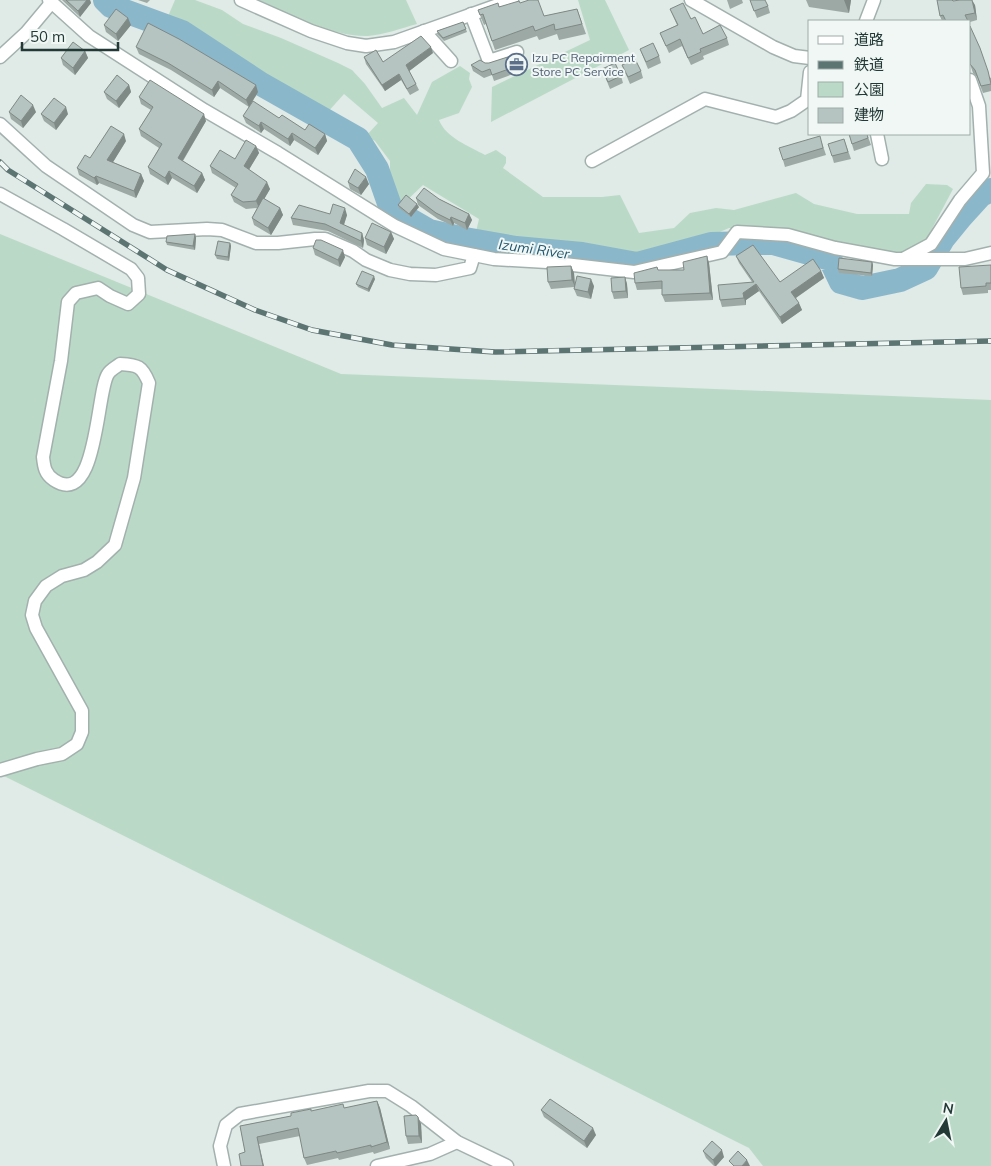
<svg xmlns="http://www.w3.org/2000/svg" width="991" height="1166" font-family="Mulish,'Noto Sans JP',sans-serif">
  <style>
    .green { fill: #badac7 }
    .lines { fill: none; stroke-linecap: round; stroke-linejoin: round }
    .river { stroke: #8bb7cb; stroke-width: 24 }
    .minor-casing { stroke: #a3b1ae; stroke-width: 15 }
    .minor { stroke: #fff; stroke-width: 12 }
    .rail-casing { stroke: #5c7472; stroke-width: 5.5 }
    .rail { stroke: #f0f7f4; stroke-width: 4; stroke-dasharray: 11; stroke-linecap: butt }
    .wall { fill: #9ca9a5 }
    .shaded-wall { fill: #7f8986 }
    .building { fill: #b5c4c0; stroke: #7f8986 }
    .labels { text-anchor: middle; stroke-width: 4; stroke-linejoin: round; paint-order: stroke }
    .service-label { font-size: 12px; fill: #4e5e75; stroke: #f0f7f4; text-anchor: start }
    .water-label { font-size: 14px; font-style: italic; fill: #215670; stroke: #f0f7f4 }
  </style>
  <rect width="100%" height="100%" fill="#e0eae7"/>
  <!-- green -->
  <g class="green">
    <path d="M175,0h20l27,10 21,14 38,14 57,25 14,7 13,14 17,24 22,-10 13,17 15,-33 28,-16 10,7 -1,6 3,8 -13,26 -20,7c7,18 30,26 46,35l11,-5 10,7v6l-3,5 40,29h59l18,-2 19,38 35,-5 16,-15 26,-5 18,2 62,-17 18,11 43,10h52l2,-11 15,-19 21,1 6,4 -27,51 -12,10 -23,4 -106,-24 -41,-2h-15l-46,20 -45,12 -163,-24 4,-17 -56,-34 -21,20 -12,-19v-25l-15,-20 -9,-5 12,-13 -34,-29 -18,20 -87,-51 -50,-33 -23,-9z"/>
    <path d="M259,0h147l11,24c-15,4 -34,11 -49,12 -36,1 -77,-22 -109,-36z"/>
    <path d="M578,0h27l24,50 -138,72 1,-35 98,-47z"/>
    <path d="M0,234l341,140 650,26v766h-228l-14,-18 -749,-374z"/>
  </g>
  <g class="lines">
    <!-- river -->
    <path class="river" d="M105,0l6,6 71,26 79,52 97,55 19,30 14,40 38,22 36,8 51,9 66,6 55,10 74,-20 42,-1h20l57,16 11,23 21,6 38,-8 26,-12 17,-29 18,-22 20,-22 10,-5"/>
    <defs>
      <g id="minor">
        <path d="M49,0l40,36 115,74 74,43 117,73 49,23 50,10 53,3 87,10 88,-20 15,-20 51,3 47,13 60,11h70l26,-6"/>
        <path d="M241,0l70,31 36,12 19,3 28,-4 118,-42"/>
        <path d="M691,0l82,47 21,9 16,2"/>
        <path d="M471,14l18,47 28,-9"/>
        <path d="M866,21l8,-21"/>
        <path d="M424,31l27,30"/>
        <path d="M0,57l26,-24 26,-31"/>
        <path d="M0,124l46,42 87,59 17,7 57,-3 15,1 34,13h22l37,-4h10l28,12 13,9 24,10 20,4 26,1 34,-7 4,-13"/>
        <path d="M877,134l5,25"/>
        <path d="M592,161l113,-62 71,18 15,-6 16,-11 3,-28"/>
        <path d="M0,194l63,35 68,40 7,9 1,16 -11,10 -18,-8 -12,-8 -22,5 -8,9 -7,59 -18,96c1,10 2,17 11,23 44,29 42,-88 54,-106 2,-4 8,-7 12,-10 18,1 22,2 29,19l-15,95 -19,67 -18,17 -13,8 -22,6 -16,10 -11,15 -3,14 4,13 46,83v21l-5,12 -15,10 -25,5 -37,11"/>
        <path d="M903,259l28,-15 29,-44 23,-27 -4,-67 -9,-26"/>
        <path d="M224,1166l-4,-20 6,-21 14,-11 129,-23h18l24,15 46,36 50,24"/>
        <path d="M377,1166l53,-12 27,-12"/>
      </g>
    </defs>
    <!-- minor casing -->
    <use href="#minor" class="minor-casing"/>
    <!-- minor -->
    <use href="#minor" class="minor"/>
    <defs>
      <path id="rail" d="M0,162l8,8 159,100 88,40 57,20 80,15 103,7 496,-11"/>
    </defs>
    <!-- rail casing -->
    <use href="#rail" class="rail-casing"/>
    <!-- rail -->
    <use href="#rail" class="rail"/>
  </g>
  <!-- wall -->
  <g class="wall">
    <path d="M62,0h28l1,3 -11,14z"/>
    <path d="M138,0h12l-3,3z"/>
    <path d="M727,0h15l1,3 -13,6z"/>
    <path d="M750,0l18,6 2,7 -13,5z"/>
    <path d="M806,0h45l-2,13 -40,-6z"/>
    <path d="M937,0h16l1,1 21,4 2,15 -7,2 -28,-1 -2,-5z"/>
    <path d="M520,3l24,13 33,-7 9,25 -27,6 -2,-6 -18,6 -2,-4 -42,14 -9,-26 -2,1 -6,-15z"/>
    <path d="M670,9l21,10 12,15 24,4 2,7 -26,11 1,3 -13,6 -9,-19 -13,7 -9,-20 17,-8z"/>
    <path d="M128,18l3,7 -13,16 -12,-9 -2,-7z"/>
    <path d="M463,22l4,10 -23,9 -6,-6 -1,-4z"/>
    <path d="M136,47l122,45 -9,15 -29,-19 -6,9 -43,-27 -32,-16z"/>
    <path d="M640,49l19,7 2,7 -13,6z"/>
    <path d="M85,51l3,7 -13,17 -12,-10 -2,-7z"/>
    <path d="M433,53l-24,18 7,13 3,6 -9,5 -9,-15 -16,11 -19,-27 -2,-7 19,5z"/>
    <path d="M517,54l5,15 -14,7 -14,5 -2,-6 -8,3 -11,-7 -2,-6 18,-2z"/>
    <path d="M970,64l21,14v13l-8,2 -6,-16 -4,-4z"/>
    <path d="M622,65l19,6 2,7 -13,6z"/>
    <path d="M602,69l19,7 2,7 -13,6z"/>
    <path d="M129,85l2,7 -12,16 -12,-9 -3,-7z"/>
    <path d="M139,97l67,24 -23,40 19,12 3,7 -8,13 -25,-15 -4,7 -18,-11 -2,-7 11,-19 -18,-12 -2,-7 12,-19 -10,-6z"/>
    <path d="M9,112h27l-13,16 -12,-9z"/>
    <path d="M41,114h27l-12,16 -12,-9z"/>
    <path d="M243,116l36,2 26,12 20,4 2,7 -9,14 -24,-15 -4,6 -26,-17 -3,4 -15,-10z"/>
    <path d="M849,134h18l4,11 -17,6z"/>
    <path d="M844,139l7,20 -17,4 -2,-7z"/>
    <path d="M126,141l-13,21 28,12 3,7 -8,17 -37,-15 -2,2 -18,-10 -2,-7 13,-10z"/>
    <path d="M822,143l4,12 -41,12 -2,-7z"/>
    <path d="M256,146l3,7 -10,16 21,20 -6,10 16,9 3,7 -12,20 -17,-10 -2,-7 5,-10 -11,1 -12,-7 -3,-7 5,-7 -24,-15 -2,-7 25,-7z"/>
    <path d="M348,182l21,2 -8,11 -11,-6z"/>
    <path d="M416,198l23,1 30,15 3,6 -5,10 -13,-7 -1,3 -15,-7 -20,-14z"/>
    <path d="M398,205l21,2 -8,10 -12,-9z"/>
    <path d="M330,214l17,1 -3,10 18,8 2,7 -1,8 -35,-17 -35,-6 -2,-7z"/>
    <path d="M391,232l3,7 -8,15 -19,-9 -2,-7z"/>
    <path d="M195,234l1,4 -1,12 -28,-5 -1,-3z"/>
    <path d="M230,243l1,3 -2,15 -12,-2 -2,-4z"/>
    <path d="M313,248l32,9 -5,10 -25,-12z"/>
    <path d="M707,256l2,7 4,37 -48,2 -3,-7v-6l-25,1 -2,-7 22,-16 1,3h26z"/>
    <path d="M736,256l44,26 41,-11 3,7 -28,20 6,12 -20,14 -23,-33 -13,9v5l-24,2 -2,-7 32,-18 -13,-19z"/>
    <path d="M872,262l1,3 -1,11 -33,-3 -1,-4z"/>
    <path d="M991,265v25h-3v3l-25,2 -2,-7z"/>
    <path d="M571,266l3,7 1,14 19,-1 -3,13 -14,-3 -3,-7v-2l-23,2 -3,-7z"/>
    <path d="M625,277l2,7 1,14 -14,1 -2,-7z"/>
    <path d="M375,279l-6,13 -11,-5 -2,-3z"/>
    <path d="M377,1101l3,7 10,41 -16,5 -1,-2 -34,8 -1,-2 -31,7 -3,-7 -4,-22 -41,8 -14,8 -5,-26 51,-10 20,-5 34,-3z"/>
    <path d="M541,1110l55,25 -9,13 -43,-31z"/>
    <path d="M418,1117l3,7 1,19 -14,1 -2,-8z"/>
    <path d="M703,1151l21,6 -8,9h-2l-8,-8z"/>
  </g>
  <!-- shaded-wall -->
  <g class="shaded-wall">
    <path d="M87,0h3l1,3 -11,14 -2,-6z"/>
    <path d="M844,0h7l-2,13z"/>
    <path d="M972,0l3,5 2,15 -2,-7z"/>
    <path d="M128,18l3,7 -13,16 -2,-7z"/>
    <path d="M431,47l2,6 -25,19 -2,-7z"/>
    <path d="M85,51l3,7 -13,17 -2,-7z"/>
    <path d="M399,74l2,6 -16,11 -3,-6z"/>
    <path d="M218,81l2,7 -6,9 -2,-7z"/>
    <path d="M129,85l2,7 -12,16 -3,-7z"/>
    <path d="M256,85l2,7 -9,15 -3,-7z"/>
    <path d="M33,105l3,7 -13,16 -2,-7z"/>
    <path d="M66,107l2,7 -12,16 -2,-7z"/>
    <path d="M204,114l2,7 -26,44 -2,-7z"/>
    <path d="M261,122l3,7 -3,4 -2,-7z"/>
    <path d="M292,133l2,7 -4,6 -2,-7z"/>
    <path d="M124,134l2,7 -16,26 -3,-7z"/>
    <path d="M325,134l2,7 -9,14 -3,-7z"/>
    <path d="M256,146l3,7 -12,20 -3,-7z"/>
    <path d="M169,171l3,7 -4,7 -3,-7z"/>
    <path d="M202,173l3,7 -8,13 -3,-7z"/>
    <path d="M141,174l3,7 -8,17 -2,-7z"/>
    <path d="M96,176l3,7 -2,2 -3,-7z"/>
    <path d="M366,177l3,7 -8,11 -3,-7z"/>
    <path d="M267,182l3,7 -11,19 -3,-7z"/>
    <path d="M417,204l2,3 -8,10 -2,-3z"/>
    <path d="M280,208l3,7 -12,20 -3,-7z"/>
    <path d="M345,208l2,7 -5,15 -2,-7z"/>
    <path d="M469,214l3,6 -5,10 -2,-7z"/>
    <path d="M451,217l3,6 -1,3 -3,-6z"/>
    <path d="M391,232l3,7 -8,15 -2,-7z"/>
    <path d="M362,233l2,7 -1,8 -2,-7z"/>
    <path d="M195,234l1,4 -1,12 -2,-4z"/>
    <path d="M230,243l1,3 -2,15 -1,-4z"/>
    <path d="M343,250l2,7 -5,10 -2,-7z"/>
    <path d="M707,256l2,7 4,37 -3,-7z"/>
    <path d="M872,262l1,3 -1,11 -1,-3z"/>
    <path d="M571,266l3,7 1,14 -3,-7z"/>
    <path d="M821,271l3,7 -30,21 -3,-7z"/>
    <path d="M374,276l1,3 -6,13 -1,-3z"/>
    <path d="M625,277l2,7 1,14 -2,-7z"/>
    <path d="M591,279l3,7 -3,13 -3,-7z"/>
    <path d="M756,284l3,7 -13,9v5l-2,-7 -1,-5z"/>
    <path d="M799,303l3,7 -20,14 -2,-7z"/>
    <path d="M377,1101l3,7 10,41 -3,-7z"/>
    <path d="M418,1117l3,7 1,19 -3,-7z"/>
    <path d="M593,1128l3,7 -9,13 -3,-7z"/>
    <path d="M257,1137l2,7 5,22h-1z"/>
    <path d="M722,1150l2,7 -8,9h-1l-2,-6z"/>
    <path d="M747,1160l3,6h-8z"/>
  </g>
  <!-- building -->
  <g class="building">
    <path d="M66,0h21l-9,11z"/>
    <path d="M529,0h9l6,16 33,-7 5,15 -27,6 -1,-6 -19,7 -2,-5 -41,15 -9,-27 -3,1 -2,-5 20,-7 1,4 20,-6 1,2z"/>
    <path d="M750,0h15l3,6 -14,5z"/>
    <path d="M937,0h15l1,1 7,-1h12l3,13 -10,2 3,6h-22l-3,-6 -3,1z"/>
    <path d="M683,3l8,16 4,-2 8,17 17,-9 7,13 -27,11 1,3 -13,6 -8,-19 -14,7 -6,-13 18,-8 -8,-16z"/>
    <path d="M116,9l12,9 -12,16 -12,-9z"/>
    <path d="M463,22l3,7 -23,9 -6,-7z"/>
    <path d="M148,23l31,16 77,46 -10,15 -28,-19 -6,9 -44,-27 -32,-16z"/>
    <path d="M970,26l10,22 8,23 3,13 -10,2 -6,-16 -5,-6z"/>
    <path d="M421,36l10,11 -25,18 10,19 -9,5 -8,-15 -17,11 -18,-28 12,-7 7,12z"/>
    <path d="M73,42l12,9 -12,17 -12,-10z"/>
    <path d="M653,43l6,13 -13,6 -6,-13z"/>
    <path d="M517,54l3,9 -14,7 -14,5 -2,-6 -8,3 -11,-7 9,-5 5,3h4z"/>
    <path d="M635,59l6,12 -13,6 -6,-12z"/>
    <path d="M615,63l6,13 -13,6 -6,-13z"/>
    <path d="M117,75l12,10 -13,16 -12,-9z"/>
    <path d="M150,80l54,34 -26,44 24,15 -8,13 -25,-15 -4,7 -17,-11 14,-23 -23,-15 14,-22 -14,-10z"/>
    <path d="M21,95l12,10 -12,16 -12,-9z"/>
    <path d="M54,98l12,9 -12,16 -13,-9z"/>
    <path d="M253,101l26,17 3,-3 23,15 4,-6 16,10 -10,14 -23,-15 -4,6 -27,-17 -2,4 -16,-10z"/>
    <path d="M111,126l13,8 -17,26 34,14 -7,17 -38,-15 -2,2 -17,-10 8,-13 5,3z"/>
    <path d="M849,134h18l1,4 -16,6z"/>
    <path d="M820,136l3,12 -40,12 -4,-12z"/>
    <path d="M844,139l4,13 -16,4 -4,-12z"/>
    <path d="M246,140l10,6 -12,20 23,16 -11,19 -13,1 -12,-7 7,-11 -28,-18 10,-16 15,9z"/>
    <path d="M355,169l11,8 -8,11 -10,-6z"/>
    <path d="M424,188l15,11 30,15 -4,9 -14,-6 -1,3 -14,-7 -20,-15z"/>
    <path d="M406,195l11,9 -8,10 -11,-9z"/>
    <path d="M263,198l17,10 -12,20 -16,-10z"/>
    <path d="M333,204l12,4 -5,15 22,10 -1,8 -36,-17 -34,-6 8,-13 31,9z"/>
    <path d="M372,223l19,9 -7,15 -19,-9z"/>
    <path d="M195,234l-2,12 -27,-4 1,-6z"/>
    <path d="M316,240h5l22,10 -5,10 -25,-12z"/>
    <path d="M218,241l12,2 -2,14 -13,-2z"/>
    <path d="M753,245l27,37 33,-23 8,12 -30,21 8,11 -19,14 -24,-33 -13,9 1,5 -24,2 -2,-15 36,-3 -18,-26z"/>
    <path d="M707,256l3,37 -48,2v-14l-27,2 -1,-10 23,-6 1,3h26l-1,-8z"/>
    <path d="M839,258l33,4 -1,11 -33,-4z"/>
    <path d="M991,265v18h-5v3l-25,2 -2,-21z"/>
    <path d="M571,266l1,14 -24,2 -1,-15z"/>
    <path d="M362,271l12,5 -6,13 -12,-5z"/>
    <path d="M577,276l14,3 -3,13 -14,-3z"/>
    <path d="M625,277l1,14 -14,1 -1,-14z"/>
    <path d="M550,1099l43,29 -9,13 -43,-31z"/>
    <path d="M377,1101l10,41 -16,5v-2l-34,8 -1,-2 -32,7 -6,-30 -41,9 6,29h-22l-2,-12 6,-2 -5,-26 51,-10v-3l20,-4v2l32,-7 1,4z"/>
    <path d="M416,1115l2,2 1,19h-13l-2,-20z"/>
    <path d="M712,1141l10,9 -9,10 -10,-9z"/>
    <path d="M738,1151l9,9 -5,6h-8l-5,-5z"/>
  </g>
  <!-- icons -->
  <defs>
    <symbol id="office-ring" viewBox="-11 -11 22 22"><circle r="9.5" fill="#f0f7f4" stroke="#5c6f8a" stroke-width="1.5"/><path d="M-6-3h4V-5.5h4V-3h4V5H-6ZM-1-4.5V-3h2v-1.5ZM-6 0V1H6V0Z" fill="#5c6f8a"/></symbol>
  </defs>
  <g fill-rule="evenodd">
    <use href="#office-ring" x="504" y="52" width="25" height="25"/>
  </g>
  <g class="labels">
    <!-- service labels -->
    <g class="service-label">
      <text x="532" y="62">Izu PC Repairment<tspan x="532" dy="14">Store PC Service</tspan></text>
    </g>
    <!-- water labels -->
    <g class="water-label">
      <text transform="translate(534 249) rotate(8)" y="5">Izumi River</text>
    </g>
  </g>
  <!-- legend -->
  <rect x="808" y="20" width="162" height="115" fill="#f0f7f4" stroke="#9eaba8"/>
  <rect x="818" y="36" width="25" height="8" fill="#ffffff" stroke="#9eaba8"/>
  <text x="854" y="45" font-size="15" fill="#223936">道路</text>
  <rect x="818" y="61" width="25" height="8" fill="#5c7472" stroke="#9eaba8"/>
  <text x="854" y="70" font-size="15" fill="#223936">鉄道</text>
  <rect x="818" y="82" width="25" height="15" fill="#badac7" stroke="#9eaba8"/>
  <text x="854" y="95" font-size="15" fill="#223936">公園</text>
  <rect x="818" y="108" width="25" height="15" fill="#b5c4c0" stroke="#9eaba8"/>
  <text x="854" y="120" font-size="15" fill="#223936">建物</text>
  <!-- north arrow -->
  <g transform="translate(946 1121) rotate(10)" stroke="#f0f7f4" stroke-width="4" paint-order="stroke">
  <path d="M0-4L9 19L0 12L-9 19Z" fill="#223936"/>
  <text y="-8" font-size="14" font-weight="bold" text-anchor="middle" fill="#223936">N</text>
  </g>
  <!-- scale -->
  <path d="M22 42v8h96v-8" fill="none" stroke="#223936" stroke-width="2.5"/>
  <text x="30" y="42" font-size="15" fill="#223936" stroke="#f0f7f4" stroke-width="4" paint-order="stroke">50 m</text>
</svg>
